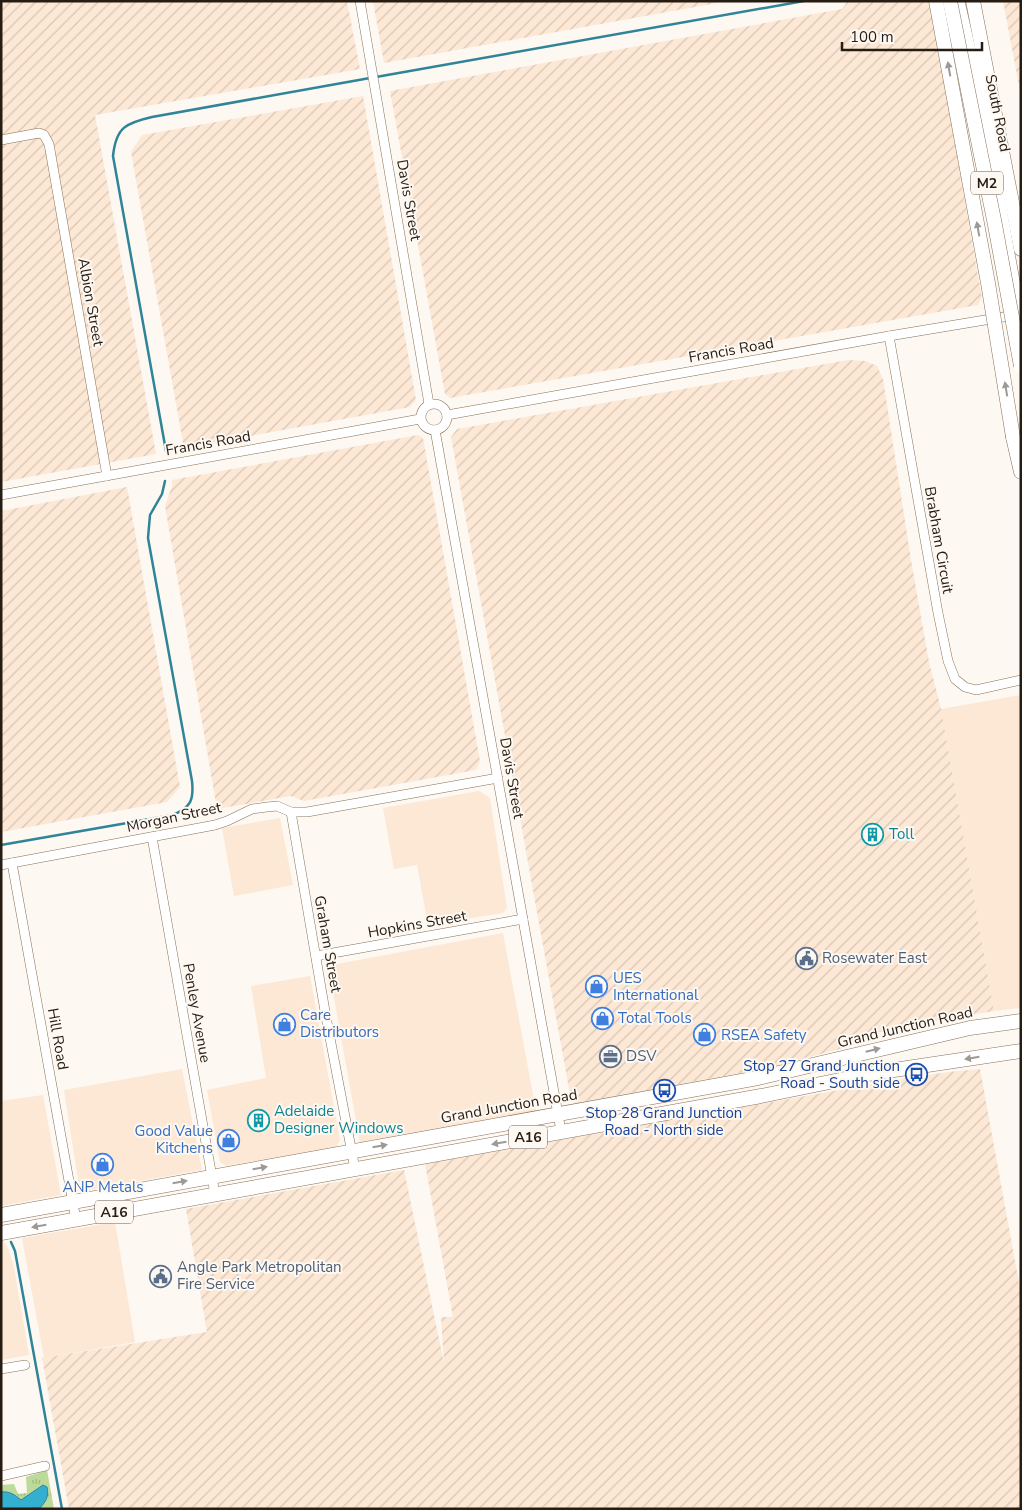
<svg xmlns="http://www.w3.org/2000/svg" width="1022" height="1510" font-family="'Nunito Sans',sans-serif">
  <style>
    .built { fill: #fce8d4 }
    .industrial { fill: url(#industrial-furrows) }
    .park { fill: url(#park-tufts) }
    .water { fill: #33b0d0; stroke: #2f8497 }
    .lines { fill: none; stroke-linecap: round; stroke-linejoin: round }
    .stream { stroke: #2f8497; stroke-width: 2.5 }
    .minor-casing { stroke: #887057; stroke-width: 10 }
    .major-casing { stroke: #887057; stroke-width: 12 }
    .highway-casing { stroke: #887057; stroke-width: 15 }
    .minor { stroke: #fff; stroke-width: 9 }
    .major { stroke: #fff; stroke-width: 11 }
    .highway { stroke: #fff; stroke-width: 14 }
    .highway-bridge-casing { stroke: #887057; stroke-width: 15; stroke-linecap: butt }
    .highway-bridge { stroke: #fff; stroke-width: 14 }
    .oneway { fill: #9d9994 }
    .labels { text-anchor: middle; stroke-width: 4; stroke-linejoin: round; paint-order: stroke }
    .shield { fill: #fdf8f2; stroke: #665e55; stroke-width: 1 }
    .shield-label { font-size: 14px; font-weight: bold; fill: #261c12 }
    .street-label { font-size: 15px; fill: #261c12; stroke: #fdf8f2 }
    .culture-label { font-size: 15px; fill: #0d838f; stroke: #fdf8f2; text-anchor: start }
    .service-label { font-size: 15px; fill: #4e5e75; stroke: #fdf8f2; text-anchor: start }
    .shop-label { font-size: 15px; fill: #366cbe; stroke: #fdf8f2; text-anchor: start }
    .transit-label { font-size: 15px; fill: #164399; stroke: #fdf8f2; text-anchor: end }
  </style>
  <defs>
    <pattern id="industrial-furrows" width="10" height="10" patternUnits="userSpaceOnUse" patternTransform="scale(1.25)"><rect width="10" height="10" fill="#fce8d4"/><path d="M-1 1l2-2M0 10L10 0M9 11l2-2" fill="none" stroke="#d8c6b5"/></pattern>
    <pattern id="park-tufts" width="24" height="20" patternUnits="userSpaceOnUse" patternTransform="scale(1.25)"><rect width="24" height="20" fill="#bcda9a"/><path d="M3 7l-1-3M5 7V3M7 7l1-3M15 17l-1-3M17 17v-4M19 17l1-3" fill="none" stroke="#a1ba84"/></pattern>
  </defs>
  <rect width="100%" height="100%" fill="#fdf8f2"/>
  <!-- built -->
  <g class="built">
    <path d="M1021,695v313l-27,3 -53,-302z"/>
    <path d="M479,791l11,7 17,110 -4,5 -75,12 -11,-60 -23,4 -11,-61z"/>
    <path d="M280,818l13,67 -59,11 -12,-68z"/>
    <path d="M503,933l33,178 -176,32 -31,-173 3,-5z"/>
    <path d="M310,976l30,164 -4,7 -110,19 -6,-4 -13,-72 59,-12 -15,-92z"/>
    <path d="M182,1069l20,101 -113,20 -10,-4 -15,-96z"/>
    <path d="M43,1095l18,100 -60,11v-105z"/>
    <path d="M115,1222l20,120 -91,16 -22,-120z"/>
    <path d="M1,1241h2l5,7 6,19 15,88 -28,5z"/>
  </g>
  <!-- industrial -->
  <g class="industrial">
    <path d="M1,1h346l13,68 -265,46 61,339 -155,28z"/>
    <path d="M373,1h355l-344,62z"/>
    <path d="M848,1l82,1 52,296 -4,7 -528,93 -5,-4 -55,-303 452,-82z"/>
    <path d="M1003,1h18v95z"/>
    <path d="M363,96l53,304 -6,7 -226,41 -53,-296 11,-17z"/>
    <path d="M848,360l17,1 12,5 6,13 28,181 18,102 12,47 53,302 -110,19 -33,16 -83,22 -193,35 -4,-3 -120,-663 6,-8z"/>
    <path d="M418,435l5,3 57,323 -4,9 -172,31 -13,-5 -74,13 -52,-303 7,-20v-6z"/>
    <path d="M127,487l53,300 -13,15 -166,30v-321z"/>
    <path d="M980,1069l41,225v215h-952l-27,-151 165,-26 -21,-123 218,-39 40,193 -3,-46h12l-28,-153 459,-82 64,-10z"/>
  </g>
  <!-- park -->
  <path class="park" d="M47,1470l7,39h-53v-24l13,-1 4,10 9,-1 -1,-16z"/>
  <!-- water -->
  <path class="water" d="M43,1485l4,2c2,10 -1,14 -7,21l-39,1v-17c9,-1 14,3 20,8z"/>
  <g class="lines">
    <!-- stream -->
    <g class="stream">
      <path d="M376,77l428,-76"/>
      <path d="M166,451l-53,-295c3,-29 13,-33 39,-39l218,-39"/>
      <path d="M1,845l172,-30c18,-8 21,-15 19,-34l-44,-243 2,-23 12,-21 3,-13"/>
      <path d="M11,1242l4,9 47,258"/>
    </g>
    <defs>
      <g id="minor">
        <path d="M360,1l69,403"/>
        <path d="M1,140l38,-7 5,2 5,9 58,332"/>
        <path d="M889,336l49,277 10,48 7,18 10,8 11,3 45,-10"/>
        <circle cx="434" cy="417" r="13"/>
        <path d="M447,415l442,-79 126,-21"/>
        <path d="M435,430l126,701"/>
        <path d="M1,495l419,-76"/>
        <path d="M291,812l35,205 29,152"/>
        <path d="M152,837l63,357"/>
        <path d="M12,863l64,357"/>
        <path d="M1,865l214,-40 12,-4 25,-12 15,-2 10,-1 14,6h16l191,-34"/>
        <path d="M316,956l207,-37"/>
        <path d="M1,1369l24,-4"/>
        <path d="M1,1476l44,-10"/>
      </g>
      <path id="major" d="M959,1l21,93 41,225"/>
      <g id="highway">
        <path d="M973,1l48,248"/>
        <path d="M1013,437l8,35"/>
        <path d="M1,1215l757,-137 212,-50 51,-7"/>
        <path d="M1,1233l760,-137 113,-23 147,-22"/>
      </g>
    </defs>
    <!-- minor casing -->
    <use href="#minor" class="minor-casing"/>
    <!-- major casing -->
    <use href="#major" class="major-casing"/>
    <!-- highway casing -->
    <use href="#highway" class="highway-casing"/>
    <!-- minor -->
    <use href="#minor" class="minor"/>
    <!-- major -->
    <use href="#major" class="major"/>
    <!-- highway -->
    <use href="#highway" class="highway"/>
    <defs>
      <g id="highway-bridge">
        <path d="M936,1l52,282 25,154"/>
        <path d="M950,1l45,224 26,141"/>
      </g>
    </defs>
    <!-- highway-bridge casing -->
    <use href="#highway-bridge" class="highway-bridge-casing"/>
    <!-- highway-bridge -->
    <use href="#highway-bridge" class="highway-bridge"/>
  </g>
  <!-- one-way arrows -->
  <defs><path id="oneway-solid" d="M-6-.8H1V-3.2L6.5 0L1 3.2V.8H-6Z" transform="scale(1.25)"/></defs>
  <g class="oneway">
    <use href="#oneway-solid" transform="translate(949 69) rotate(-100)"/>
    <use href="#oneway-solid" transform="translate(978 229) rotate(-100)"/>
    <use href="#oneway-solid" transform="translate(1006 389) rotate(-99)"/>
    <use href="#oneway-solid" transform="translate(873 1050) rotate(-14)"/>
    <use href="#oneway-solid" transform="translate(972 1058) rotate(171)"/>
    <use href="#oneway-solid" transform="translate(499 1143) rotate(170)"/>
    <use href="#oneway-solid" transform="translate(380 1146) rotate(-10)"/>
    <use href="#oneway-solid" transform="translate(260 1168) rotate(-10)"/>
    <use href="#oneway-solid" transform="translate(180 1182) rotate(-10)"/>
    <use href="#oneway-solid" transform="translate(39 1226) rotate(170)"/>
  </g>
  <!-- icons -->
  <defs>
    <symbol id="building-ring" viewBox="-11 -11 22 22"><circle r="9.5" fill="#fdf8f2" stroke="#0f9aa8" stroke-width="1.5"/><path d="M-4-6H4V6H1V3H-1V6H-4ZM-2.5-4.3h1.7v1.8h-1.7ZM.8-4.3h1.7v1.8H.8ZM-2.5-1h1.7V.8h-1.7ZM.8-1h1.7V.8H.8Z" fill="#0f9aa8"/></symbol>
    <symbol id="civic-ring" viewBox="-11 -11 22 22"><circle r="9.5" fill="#fdf8f2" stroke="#5c6f8a" stroke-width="1.5"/><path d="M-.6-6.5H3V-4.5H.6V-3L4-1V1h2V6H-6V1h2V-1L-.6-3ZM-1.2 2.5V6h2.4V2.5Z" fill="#5c6f8a"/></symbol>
    <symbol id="shop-ring" viewBox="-11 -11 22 22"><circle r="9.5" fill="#fdf8f2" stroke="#3f7fe0" stroke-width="1.5"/><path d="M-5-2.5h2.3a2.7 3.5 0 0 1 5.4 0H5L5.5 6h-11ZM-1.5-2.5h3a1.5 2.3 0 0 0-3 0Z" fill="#3f7fe0"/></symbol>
    <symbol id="office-ring" viewBox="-11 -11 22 22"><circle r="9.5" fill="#fdf8f2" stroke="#5c6f8a" stroke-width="1.5"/><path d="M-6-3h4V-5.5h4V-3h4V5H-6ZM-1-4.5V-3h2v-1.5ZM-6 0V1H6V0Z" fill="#5c6f8a"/></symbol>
    <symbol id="bus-ring" viewBox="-11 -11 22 22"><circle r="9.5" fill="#fdf8f2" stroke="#1a4fb4" stroke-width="1.5"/><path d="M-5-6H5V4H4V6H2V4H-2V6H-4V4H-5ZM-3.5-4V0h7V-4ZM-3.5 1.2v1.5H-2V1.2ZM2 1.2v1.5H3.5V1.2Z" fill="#1a4fb4"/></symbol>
  </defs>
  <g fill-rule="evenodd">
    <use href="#building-ring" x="860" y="822" width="25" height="25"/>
    <use href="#civic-ring" x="794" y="946" width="25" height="25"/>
    <use href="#shop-ring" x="584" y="974" width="25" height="25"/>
    <use href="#shop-ring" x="590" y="1006" width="25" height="25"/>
    <use href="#shop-ring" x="272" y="1012" width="25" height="25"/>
    <use href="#shop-ring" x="692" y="1022" width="25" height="25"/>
    <use href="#office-ring" x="598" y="1044" width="25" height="25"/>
    <use href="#bus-ring" x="904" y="1062" width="25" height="25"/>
    <use href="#bus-ring" x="652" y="1078" width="25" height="25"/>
    <use href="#building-ring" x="246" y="1108" width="25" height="25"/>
    <use href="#shop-ring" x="216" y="1128" width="25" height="25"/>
    <use href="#shop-ring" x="90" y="1152" width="25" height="25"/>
    <use href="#civic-ring" x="148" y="1264" width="25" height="25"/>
  </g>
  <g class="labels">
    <!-- shield labels -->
    <g class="shield">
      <rect x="971" y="171.5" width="32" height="23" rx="4"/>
      <rect x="509" y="1125.5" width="38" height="23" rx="4"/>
      <rect x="95" y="1200.5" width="38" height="23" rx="4"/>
    </g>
    <g class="shield-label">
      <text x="987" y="188">M2</text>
      <text x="528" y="1142">A16</text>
      <text x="114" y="1217">A16</text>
    </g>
    <!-- street labels -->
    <g class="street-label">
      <text transform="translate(998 113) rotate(79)" y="5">South Road</text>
      <text transform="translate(409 200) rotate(80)" y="5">Davis Street</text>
      <text transform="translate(91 302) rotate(80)" y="5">Albion Street</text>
      <text transform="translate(731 350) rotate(-10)" y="5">Francis Road</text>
      <text transform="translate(208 443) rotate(-10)" y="5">Francis Road</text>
      <text transform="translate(939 540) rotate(80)" y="5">Brabham Circuit</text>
      <text transform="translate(512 778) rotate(80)" y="5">Davis Street</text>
      <text transform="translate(174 817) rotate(-12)" y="5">Morgan Street</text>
      <text transform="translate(417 924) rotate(-10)" y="5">Hopkins Street</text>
      <text transform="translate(328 944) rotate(80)" y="5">Graham Street</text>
      <text transform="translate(197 1013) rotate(80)" y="5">Penley Avenue</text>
      <text transform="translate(905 1027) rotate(-13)" y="5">Grand Junction Road</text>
      <text transform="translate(58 1039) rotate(80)" y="5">Hill Road</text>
      <text transform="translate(509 1106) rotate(-10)" y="5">Grand Junction Road</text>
    </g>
    <!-- culture labels -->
    <g class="culture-label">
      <text x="889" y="839">Toll</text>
      <text x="274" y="1116">Adelaide<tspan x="274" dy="17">Designer Windows</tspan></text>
    </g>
    <!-- service labels -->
    <g class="service-label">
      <text x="822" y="963">Rosewater East</text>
      <text x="626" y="1061">DSV</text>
      <text x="177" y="1272">Angle Park Metropolitan<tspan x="177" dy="17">Fire Service</tspan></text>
    </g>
    <!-- shop labels -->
    <g class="shop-label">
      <text x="613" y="983">UES<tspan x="613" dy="17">International</tspan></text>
      <text x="300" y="1020">Care<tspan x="300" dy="17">Distributors</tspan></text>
      <text x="618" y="1023">Total Tools</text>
      <text x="721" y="1040">RSEA Safety</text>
      <text x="213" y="1136" text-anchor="end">Good Value<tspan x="213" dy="17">Kitchens</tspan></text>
      <text x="103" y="1192" text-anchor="middle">ANP Metals</text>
    </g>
    <!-- transit labels -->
    <g class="transit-label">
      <text x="900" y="1071">Stop 27 Grand Junction<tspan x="900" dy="17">Road - South side</tspan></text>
      <text x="664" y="1118" text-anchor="middle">Stop 28 Grand Junction<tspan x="664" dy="17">Road - North side</tspan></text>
    </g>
  </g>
  <!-- border -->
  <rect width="1022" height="1510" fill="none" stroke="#261c12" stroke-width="5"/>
  <!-- scale -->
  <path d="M842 42v8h140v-8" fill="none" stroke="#261c12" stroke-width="2.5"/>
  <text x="850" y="42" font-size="15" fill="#261c12" stroke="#fdf8f2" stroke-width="4" paint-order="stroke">100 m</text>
</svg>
